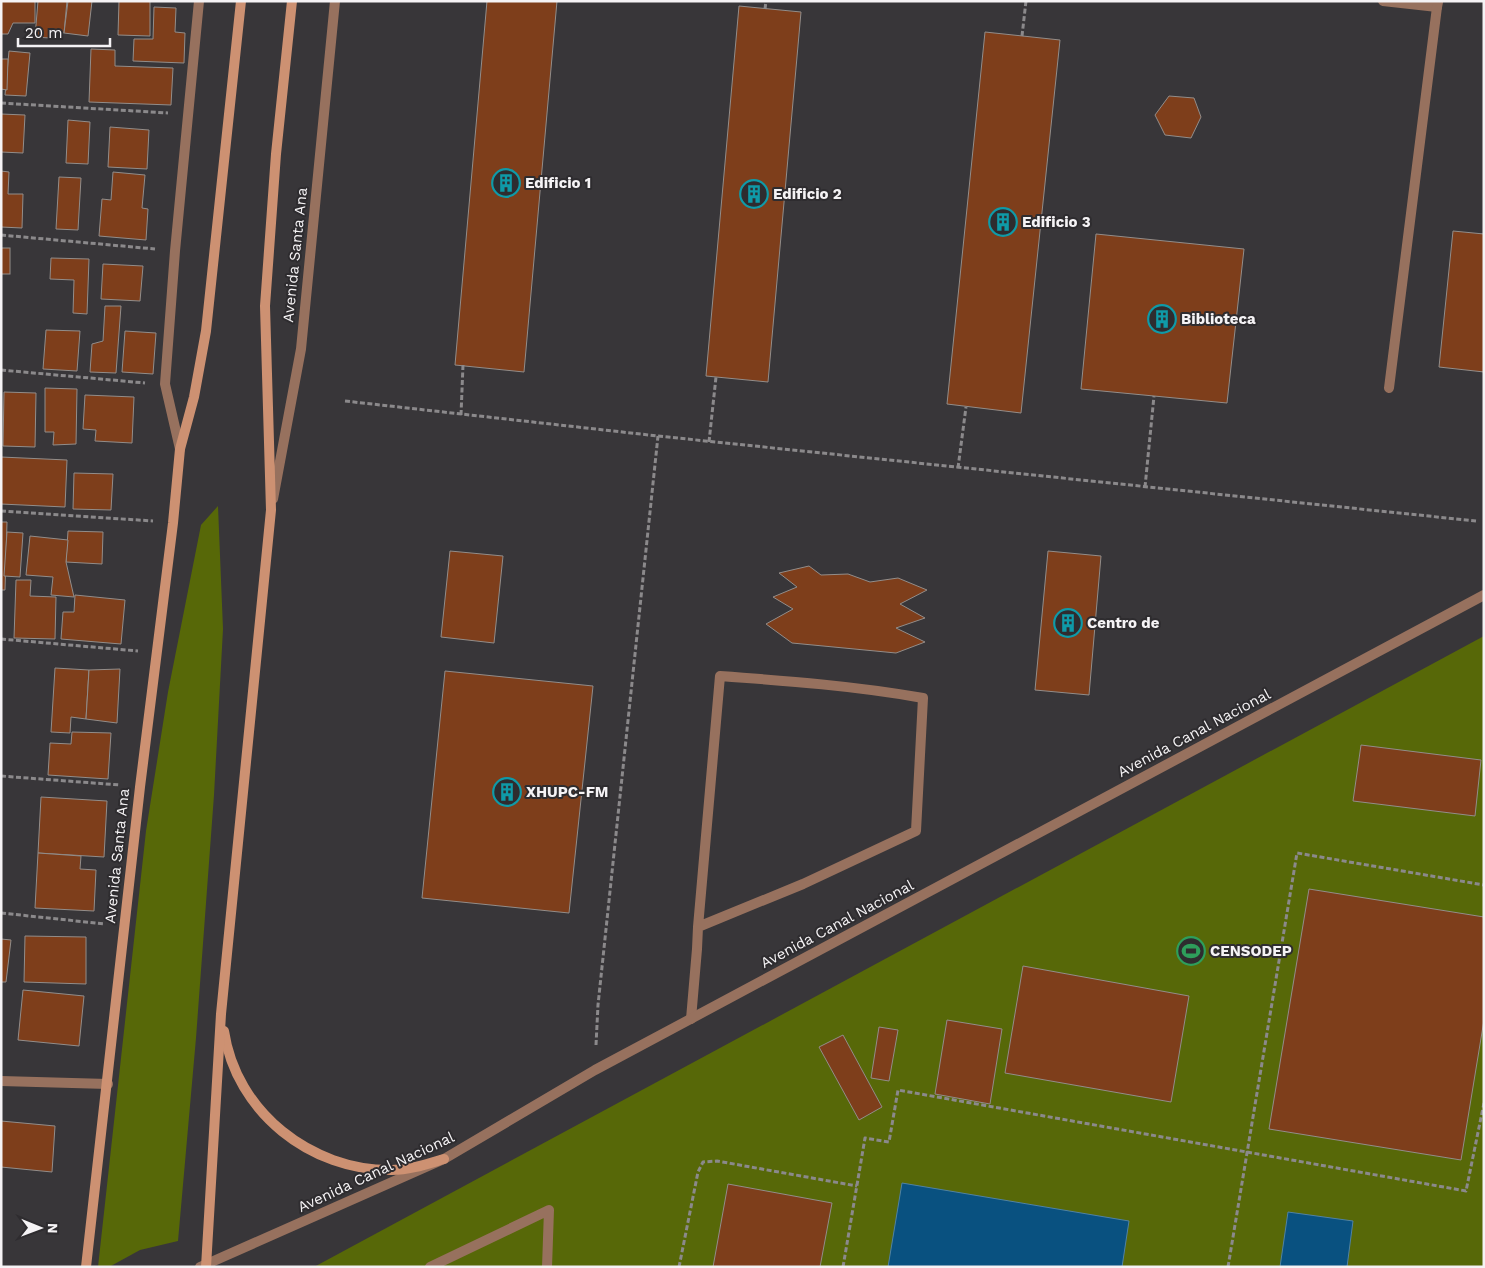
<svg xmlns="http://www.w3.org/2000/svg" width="1485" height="1268" font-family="'Work Sans',sans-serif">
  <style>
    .green { fill: #576808 }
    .water { fill: #095180; stroke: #5082a3 }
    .building { fill: #7e3e1b; stroke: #928d8a }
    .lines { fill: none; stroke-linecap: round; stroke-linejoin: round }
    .path { stroke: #8b898b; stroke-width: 3; stroke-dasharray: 5 2.5; stroke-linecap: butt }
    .service { stroke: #97715e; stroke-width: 10 }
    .minor { stroke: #97715e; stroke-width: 10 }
    .tertiary { stroke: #97715e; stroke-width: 10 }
    .secondary { stroke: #cd9172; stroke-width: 10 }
    .labels { text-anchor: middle; stroke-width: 4; stroke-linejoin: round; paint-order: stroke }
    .poi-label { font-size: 15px; font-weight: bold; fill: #f5f3f5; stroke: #2e2c2f; text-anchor: start }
    .street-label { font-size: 15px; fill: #f5f3f5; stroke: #2e2c2f }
  </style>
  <rect width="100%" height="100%" fill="#383639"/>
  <!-- green -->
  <g class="green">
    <path d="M218,506l5,123 -9,166 -18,243 -18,203 -38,9 -31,17h-11l48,-436 22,-139 33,-167z"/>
    <path d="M1484,636v631h-1170z"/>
  </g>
  <!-- water -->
  <g class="water">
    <path d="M902,1183l227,38 -7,46h-234z"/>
    <path d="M1288,1212l65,9 -6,46h-67z"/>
  </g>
  <!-- building -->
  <g class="building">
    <path d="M1,1h34v22h-22l-5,11h-7z"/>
    <path d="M38,1h29l-3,32 -13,-2 -1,7 -15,-1z"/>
    <path d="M68,1h24l-4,35 -24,-3z"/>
    <path d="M119,1h31v35l-32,-1z"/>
    <path d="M487,1h70l-33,371 -69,-7z"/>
    <path d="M739,6l62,6 -33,370 -62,-6z"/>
    <path d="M154,7l22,1 -1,24 10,1 -1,30 -51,-2 1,-22h19z"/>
    <path d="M985,32l75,8 -39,373 -74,-9z"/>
    <path d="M91,49l24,1v16l58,2 -2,37 -82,-3z"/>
    <path d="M9,51l21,2 -4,43 -21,-1z"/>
    <path d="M1,59h7l-1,31 -6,-1z"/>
    <path d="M1169,96l25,2 7,19 -10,21 -26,-3 -10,-20z"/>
    <path d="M1,114l24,1 -2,38 -22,-1z"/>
    <path d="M68,120l22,2 -2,42 -22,-1z"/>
    <path d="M110,127l39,3 -2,39 -39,-2z"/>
    <path d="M1,171l8,1 -1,22h15l-1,34 -21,-1z"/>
    <path d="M113,172l32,3 -3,33 6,1 -2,31 -47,-4 3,-37 9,1z"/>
    <path d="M59,177l22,1 -3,52 -22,-1z"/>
    <path d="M1453,231l31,3v138l-45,-5z"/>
    <path d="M1096,234l148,15 -17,154 -146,-14z"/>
    <rect x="1" y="248" width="9" height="26"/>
    <path d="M51,258l38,1 -2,55 -14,-1 1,-33 -24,-1z"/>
    <path d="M103,264l40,2 -3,35 -39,-2z"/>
    <path d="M105,306h16l-5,67 -26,-1 2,-28 11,-3z"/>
    <path d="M46,330l34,1 -3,40 -34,-2z"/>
    <path d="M125,331l31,2 -3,41 -31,-2z"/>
    <path d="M45,388l32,1 -1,55 -23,1 1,-13h-9z"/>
    <path d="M4,392l32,1 -1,54 -32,-1z"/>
    <path d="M85,395l49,2 -2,46 -37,-2 1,-11 -13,-1z"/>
    <path d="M1,457l66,3 -2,47 -64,-3z"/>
    <path d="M74,473l39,1 -2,36 -38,-1z"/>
    <path d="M1,522h6l-2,68h-4z"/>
    <path d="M68,531l35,1 -1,32 -36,-2z"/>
    <path d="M7,532l16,1 -3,44 -16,-1z"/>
    <path d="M30,536l38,4 -2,22 8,35 -23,-2 2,-18 -27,-2z"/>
    <path d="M450,551l53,5 -9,87 -53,-6z"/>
    <path d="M1048,551l53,5 -12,139 -54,-5z"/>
    <path d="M809,566l12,9 27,-1 22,8 28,-4 29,12 -27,14 25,14 -29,10 29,14 -29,11 -104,-10 -26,-19 27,-15 -20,-12 24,-10 -18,-14z"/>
    <path d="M16,580h15l-1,16 26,1 -1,42 -41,-1z"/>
    <path d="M75,595l50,5 -4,44 -60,-5 2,-27h11z"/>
    <path d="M55,668l34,2 -3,49 -15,-2 -1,16 -19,-1z"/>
    <path d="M120,669l-3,54 -31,-4 3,-49z"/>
    <path d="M445,671l148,15 -24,227 -147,-15z"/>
    <path d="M72,732l39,1 -3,46 -60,-4 2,-32 21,1z"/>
    <path d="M1361,745l120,15 -6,56 -122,-15z"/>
    <path d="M41,797l66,4 -3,56 -66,-4z"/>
    <path d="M38,853l43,3 -1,13 16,1 -2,41 -59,-3z"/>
    <path d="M1309,889l175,28v103l-23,140 -192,-31z"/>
    <path d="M25,936l61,1v47l-62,-2z"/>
    <path d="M1,939l10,1 -5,42h-5z"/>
    <path d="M1023,966l166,30 -18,106 -166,-29z"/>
    <path d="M23,990l61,6 -5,50 -61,-6z"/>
    <path d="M947,1020l55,9 -12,75 -55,-10z"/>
    <path d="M879,1027l19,3 -9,51 -18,-3z"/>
    <path d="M843,1035l39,72 -23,13 -40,-73z"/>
    <path d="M1,1121l54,5 -3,46 -51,-5z"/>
    <path d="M728,1184l104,19 -12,64h-107z"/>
  </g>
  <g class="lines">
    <!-- path -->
    <g class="path">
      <path d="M765,9l1,-8"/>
      <path d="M1022,36l4,-35"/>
      <path d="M1,103l167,10"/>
      <path d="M1,235l154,14"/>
      <path d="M1,370l144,13"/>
      <path d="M345,401l313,35 818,85"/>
      <path d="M461,415l2,-50"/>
      <path d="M709,442l7,-65"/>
      <path d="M958,468l8,-61"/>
      <path d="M1145,487l9,-91"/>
      <path d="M1,511l152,10"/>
      <path d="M1,639l137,12"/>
      <path d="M1,776l119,9"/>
      <path d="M1,913l104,11"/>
      <path d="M596,1045l2,-40 60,-569"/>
      <path d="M679,1267l19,-95 5,-10 14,-1 140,25"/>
      <path d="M843,1267l22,-129 24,4 9,-52 568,101 18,-88"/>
      <path d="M1228,1267l69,-414 187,32"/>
    </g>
    <!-- service -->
    <g class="service">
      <path d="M1383,1l54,6 1,-5"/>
      <path d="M1389,388l48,-381"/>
      <path d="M691,1019l6,-70 1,-22 22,-251c68,5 136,10 203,22l-7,133 -113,53 -105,43"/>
      <path d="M430,1267l119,-57 -2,57"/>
    </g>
    <!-- minor -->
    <path class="minor" d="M1,1081l107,3"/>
    <!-- tertiary -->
    <g class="tertiary">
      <path d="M180,449l-15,-65 10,-133 24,-250"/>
      <path d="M273,499l28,-150 34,-348"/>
      <path d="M200,1267l244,-108 151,-89 889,-475"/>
    </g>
    <!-- secondary -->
    <g class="secondary">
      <path d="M224,1031c12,81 87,140 168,139 18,0 35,-6 52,-11"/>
      <path d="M86,1267l54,-480 33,-264 7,-74 14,-52 12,-66 35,-330"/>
      <path d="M206,1267l15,-253 50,-504 -6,-204 11,-152 16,-153"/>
    </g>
  </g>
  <!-- icons -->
  <defs>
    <symbol id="building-ring" viewBox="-11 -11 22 22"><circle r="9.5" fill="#2e2c2f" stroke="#0f9aa8" stroke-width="1.5"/><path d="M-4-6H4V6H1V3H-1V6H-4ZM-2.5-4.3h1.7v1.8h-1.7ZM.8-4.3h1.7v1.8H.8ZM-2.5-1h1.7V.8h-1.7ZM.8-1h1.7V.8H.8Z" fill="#0f9aa8"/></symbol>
    <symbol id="stadium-ring" viewBox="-11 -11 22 22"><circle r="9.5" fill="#2e2c2f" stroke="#2e9e5b" stroke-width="1.5"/><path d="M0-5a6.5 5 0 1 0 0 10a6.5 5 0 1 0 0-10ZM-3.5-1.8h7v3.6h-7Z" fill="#2e9e5b"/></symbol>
  </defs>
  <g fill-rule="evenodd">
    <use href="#building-ring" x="490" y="167" width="32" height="32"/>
    <use href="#building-ring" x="738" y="178" width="32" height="32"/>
    <use href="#building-ring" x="987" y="206" width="32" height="32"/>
    <use href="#building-ring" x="1146" y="303" width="32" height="32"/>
    <use href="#building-ring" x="1052" y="607" width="32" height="32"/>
    <use href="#building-ring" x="491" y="776" width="32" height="32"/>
    <use href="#stadium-ring" x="1175" y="935" width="32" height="32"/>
  </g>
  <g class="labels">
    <!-- poi labels -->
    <g class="poi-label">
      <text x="525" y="188">Edificio 1</text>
      <text x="773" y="199">Edificio 2</text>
      <text x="1022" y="227">Edificio 3</text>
      <text x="1181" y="324">Biblioteca</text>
      <text x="1087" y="628">Centro de</text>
      <text x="526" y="797">XHUPC-FM</text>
      <text x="1210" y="956">CENSODEP</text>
    </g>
    <!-- street labels -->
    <g class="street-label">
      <text transform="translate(295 255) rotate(-84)" y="5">Avenida Santa Ana</text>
      <text transform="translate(1194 733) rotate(-28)" y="5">Avenida Canal Nacional</text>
      <text transform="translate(117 856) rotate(-84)" y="5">Avenida Santa Ana</text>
      <text transform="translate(837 924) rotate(-28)" y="5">Avenida Canal Nacional</text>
      <text transform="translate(376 1172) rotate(-25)" y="5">Avenida Canal Nacional</text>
    </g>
  </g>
  <!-- border -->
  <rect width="1485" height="1268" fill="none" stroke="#f5f3f5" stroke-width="5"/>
  <!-- north arrow -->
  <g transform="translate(40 1228) rotate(91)" stroke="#2e2c2f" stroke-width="4" paint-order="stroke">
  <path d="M0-4L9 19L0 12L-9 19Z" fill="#f5f3f5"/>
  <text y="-8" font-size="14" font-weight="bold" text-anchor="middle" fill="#f5f3f5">N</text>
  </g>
  <!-- scale -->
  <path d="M18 38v8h92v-8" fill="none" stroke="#f5f3f5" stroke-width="2.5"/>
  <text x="25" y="38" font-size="15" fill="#f5f3f5" stroke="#2e2c2f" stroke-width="4" paint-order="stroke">20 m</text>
</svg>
